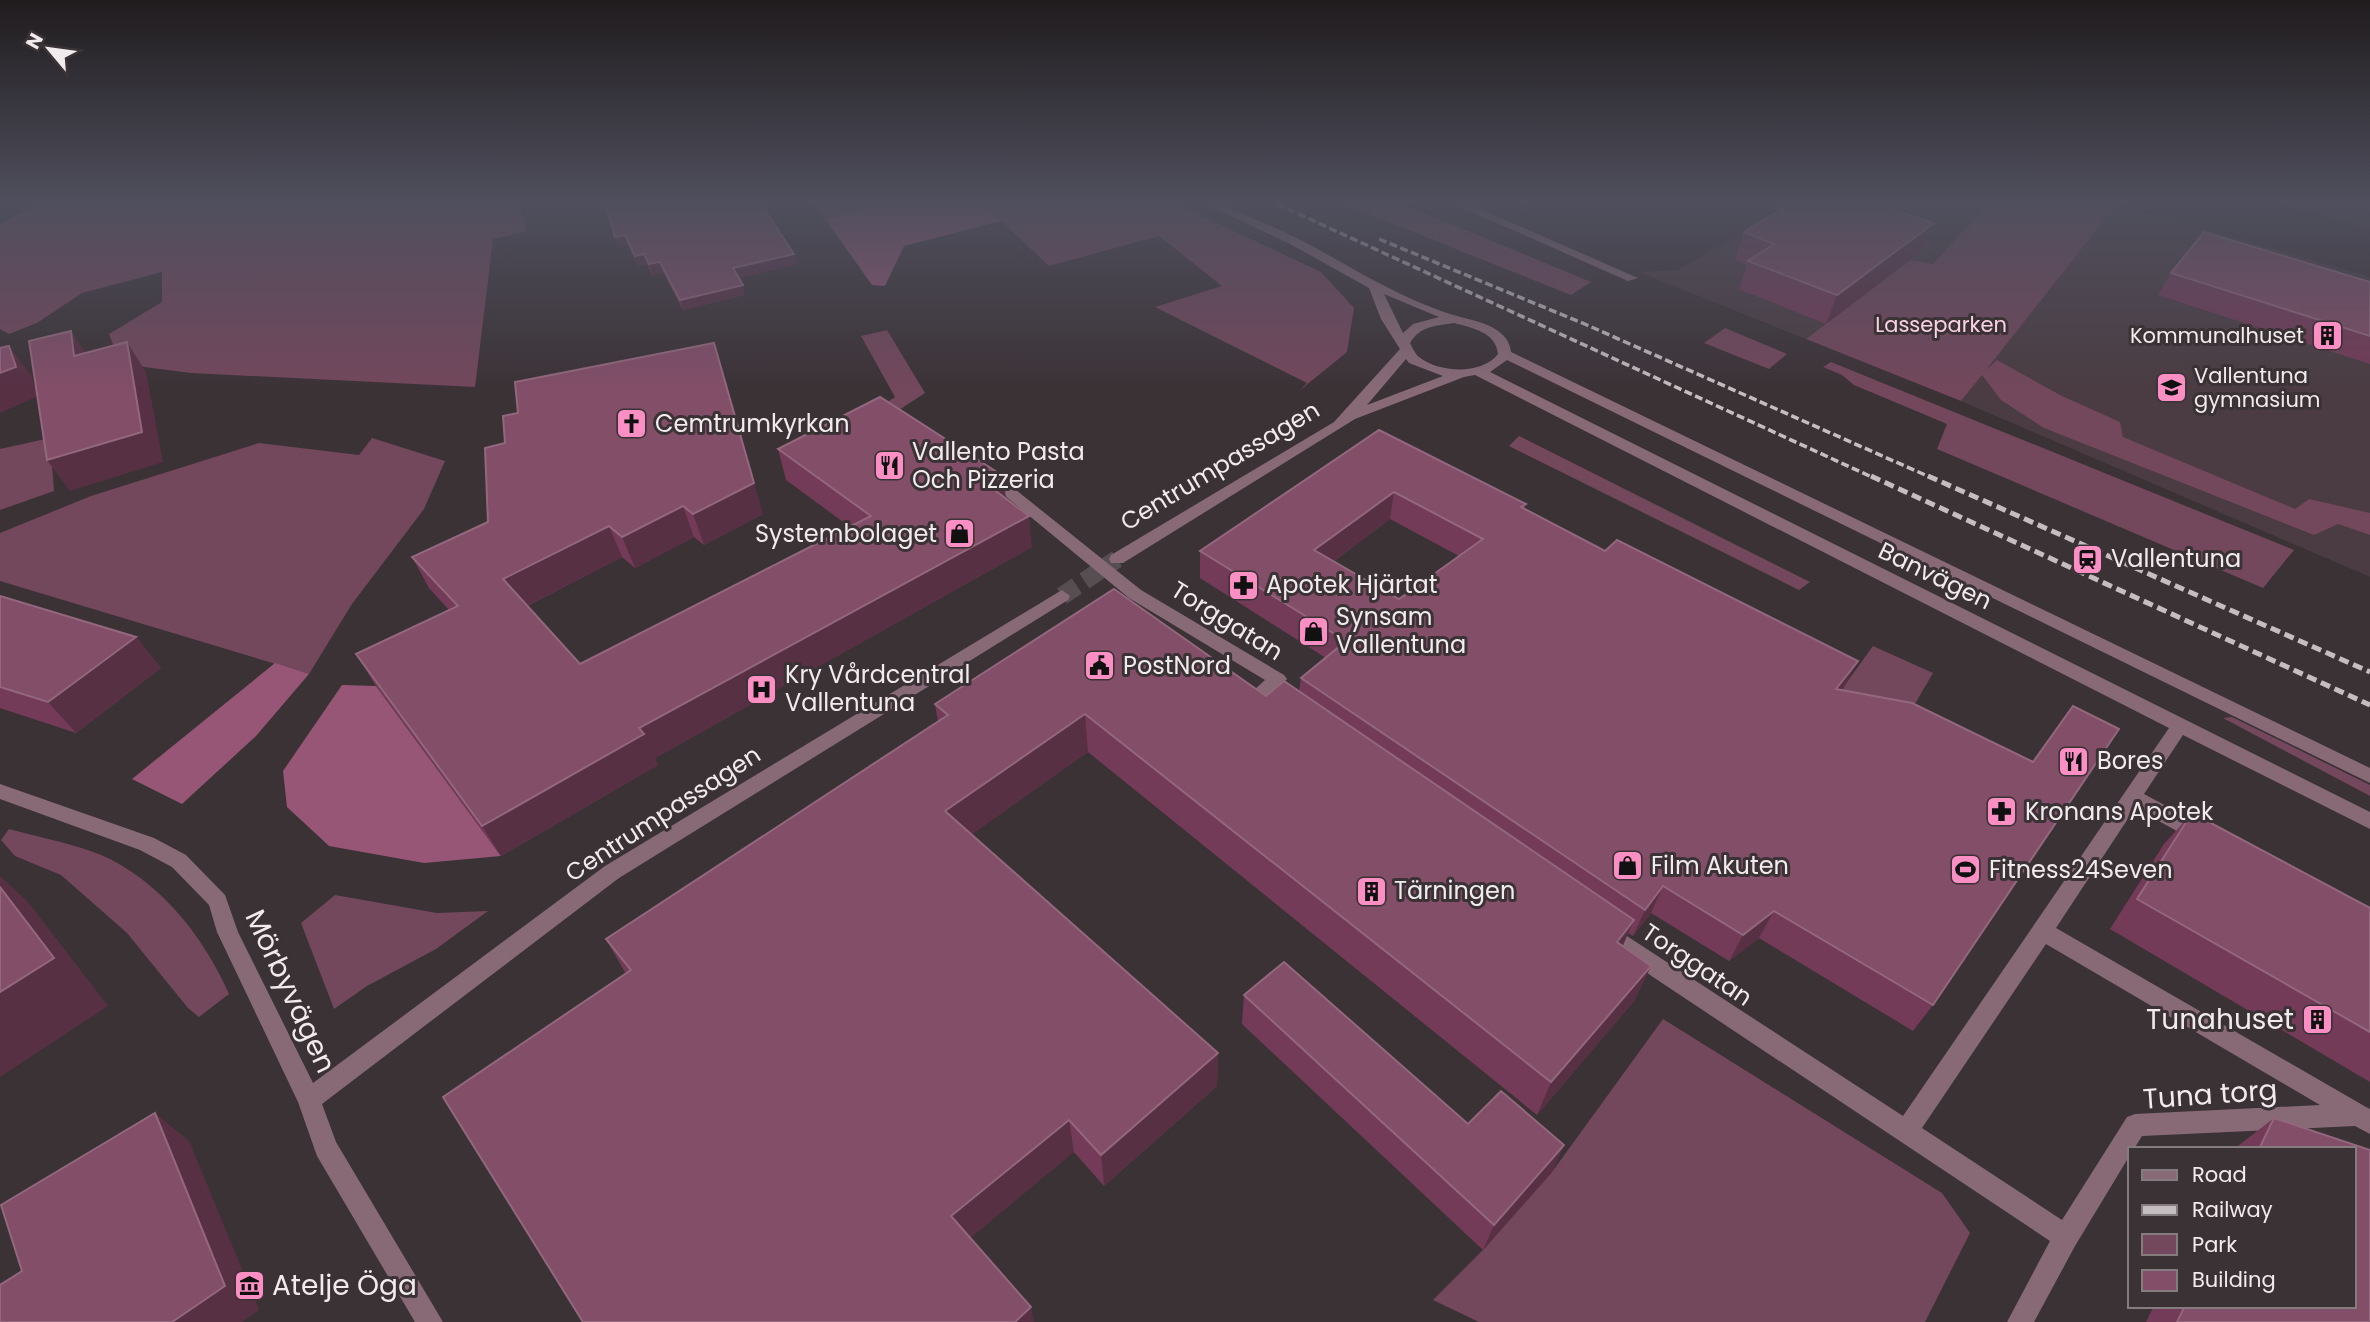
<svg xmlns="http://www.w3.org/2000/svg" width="2370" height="1322" font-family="Poppins,sans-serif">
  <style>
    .built { fill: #4a3c42 }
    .green { fill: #73475c }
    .forest { fill: #975675 }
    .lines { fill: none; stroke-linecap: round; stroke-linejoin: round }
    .minor-tunnel { stroke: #564e51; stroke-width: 18; stroke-dasharray: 18 9; stroke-linecap: butt }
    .minor { fill: #886a77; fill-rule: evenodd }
    .rail-far1 { stroke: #c5bec1; stroke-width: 3.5; stroke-dasharray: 8 3.5; stroke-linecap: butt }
    .rail { stroke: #c5bec1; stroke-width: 5; stroke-dasharray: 10 5; stroke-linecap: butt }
    .wall { fill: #743b58; fill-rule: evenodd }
    .shaded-wall { fill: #583044 }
    .building { fill: #824e68; stroke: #93677d; stroke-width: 2; fill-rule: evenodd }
    .labels { text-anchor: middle; stroke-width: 6; stroke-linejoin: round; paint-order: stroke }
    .far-park-label { font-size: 21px; fill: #fad2e3; stroke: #3b3236 }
    .far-poi-label { font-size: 21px; fill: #f1ebed; stroke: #3b3236; text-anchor: end }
    .poi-label { font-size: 24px; fill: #f1ebed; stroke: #3b3236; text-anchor: start }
    .street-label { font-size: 24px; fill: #f1ebed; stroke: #3b3236 }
    .near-street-label { font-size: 28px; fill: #f1ebed; stroke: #3b3236 }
    .near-poi-label { font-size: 28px; fill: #f1ebed; stroke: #3b3236; text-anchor: end }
  </style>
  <rect width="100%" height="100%" fill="#3b3236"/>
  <!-- built -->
  <g class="built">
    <path d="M1792,204h179l12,4 -50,56 -23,-4 -104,79 -167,-67 39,-2z"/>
    <path d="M2117,204l253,73v300l-409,-176z"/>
    <path d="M2278,204h92v25z"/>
  </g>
  <!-- green -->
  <g class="green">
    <path d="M39,204h479l10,27 -35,8 -18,148 -284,-14 -70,-9 -12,-30 53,-32v-30l-80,21 -45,30 -28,11 -9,-5v-105z"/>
    <path d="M814,204h66l-54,16z"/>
    <path d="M983,204h193l145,68 33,36 -7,44 -48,39 8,-8 -152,-76 67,-21 -63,-50 -110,30z"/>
    <path d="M1343,204h60l188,78 -20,13z"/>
    <path d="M1971,204h146l-131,166 11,-10 65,36 58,26 3,15 172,72 14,-10 61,14v22l-32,-11 -24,11 -270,-107 -43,-28 -19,-25 -21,26 -155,-62 104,-79 23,4 50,-55z"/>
    <path d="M1725,328l62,26 -18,15 -65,-26z"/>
    <path d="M887,330l38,63 -26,17 -13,-7 9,-6 -34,-61z"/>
    <path d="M1831,362l463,188 -31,38 -326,-139 10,-25 -93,-39 -12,-10 -19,-8z"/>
    <path d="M1519,436l291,146 -11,8 -290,-144z"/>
    <path d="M50,438l4,53 -54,19v-61z"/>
    <path d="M372,438l73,23 -21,48 -72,95 -43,70 -309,-93v-48l91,-37 168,-53 100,12z"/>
    <path d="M1873,646l60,27 -34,58 -65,-31z"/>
    <path d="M2232,717l138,68v11l-147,-78z"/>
    <path d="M9,829c29,8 77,17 103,31 54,29 92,78 117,134l-30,23 -11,-9 -61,-75 -66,-58 -46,-19 -14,-16z"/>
    <path d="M335,895l102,18 51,-2 -52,38 -69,37 -33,23 -33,-86z"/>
    <path d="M1663,1019l279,174 28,40 -45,89h-446l-46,-22 50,-50 69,-78z"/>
  </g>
  <!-- forest -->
  <g class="forest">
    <path d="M880,204h103l18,17 -97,25 -19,40 -13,-1 -46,-65z"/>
    <path d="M275,663l34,11 -53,62 -74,68 -50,-25z"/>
    <path d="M342,685l34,1 125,170 -77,7 -95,-17 -42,-39 -4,-36z"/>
  </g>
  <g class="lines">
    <!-- minor-tunnel -->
    <path class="minor-tunnel" d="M1062,596l55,-37"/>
    <!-- minor -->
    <g class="minor">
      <path d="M1206,204h13c28,12 57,23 84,37 52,28 107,64 165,78 18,4 41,12 43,33l859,416v15l-863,-423 -17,12 880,440v17l-187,-94 -39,59 67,36 3,6 -3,6 -7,2 -7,-2 -62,-34 -79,120 310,179 4,2v25l-15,-8 -213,10 -8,13h-4v6l-55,91 -41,76h-27l43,-81 -397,-264 -57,-40 -4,-6 4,-6 7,-3 7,3 293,191 266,-388 -694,-353 -11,2 -109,42 -232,144h-12l-2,-4 2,-4 223,-133 66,-73 -19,-30 -12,-31 -77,-43zM1384,294l55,23 -26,7 -10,9zM1454,323c18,5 42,9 44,31 -16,21 -59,19 -79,3 -3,-2 -7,-10 -9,-14 10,-17 25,-17 44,-20zM1406,359l3,4 34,13 -76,29zM2046,944l274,161 -185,9 -8,3 -65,103 -140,-92z"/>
      <path d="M1454,204h15l169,74 -10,3z"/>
      <path d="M986,468l5,2 150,120 143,85 3,4 -13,13 14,13 -3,5c-12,3 -27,-8 -33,-18l13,-12 -136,-82 -148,-122 -2,-3 2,-3z"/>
      <path d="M1062,590l8,6 -2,4 -449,278 -297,226 14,38 107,180h-28l-98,-166 -19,-54 -81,-170 -8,-27 -37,-38 -32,-17 -140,-51v-15l154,54 32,17 39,40 13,37 75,151 292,-217z"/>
    </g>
    <!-- rail-far1 -->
    <g class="rail-far1">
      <path d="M1277,204l597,274"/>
      <path d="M1379,239l208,86 345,153"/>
    </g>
    <!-- rail -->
    <g class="rail">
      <path d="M1871,476l499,229"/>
      <path d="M1928,476l442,196"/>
    </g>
  </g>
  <!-- wall -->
  <g class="wall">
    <path d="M605,204l189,50 3,10 -59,14 7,17 -62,15 -20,-38 -11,3 -5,-11 -9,2 -10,-21 -10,2z"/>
    <path d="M2334,204h36v9z"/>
    <path d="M1744,232l178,19 -96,73 -87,-35 8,-24 -12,-5z"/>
    <path d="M2171,273l199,9v82l-212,-69z"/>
    <path d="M1379,430l147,74 -2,5 318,181 91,315 -20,26 -154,-93 -30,23 -78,-48 -18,23 -5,-3 -5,13 28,20 -17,35 -97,114 -449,-363 -117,82 247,219 -1,33 -113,100 -30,-34 -448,-178 -20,-35 332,-217 -3,-18 331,-8 33,-4 2,-14 25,-20 -126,-80v-27zM1390,519l69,37 -60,43 -65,-38z"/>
    <path d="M505,443l258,71 -59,31 -10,-8 -59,31 -13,-11 -95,49 53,58 270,-137 -64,-47 -8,-31 228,50 26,48 -377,211 3,7 -157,91 -125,-170 -20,-32 93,-44 -20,-22 -17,-31 76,-35z"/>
    <path d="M0,596l136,41 25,31 -85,65 -76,-25z"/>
    <path d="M2192,813l178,95v174l-260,-153 54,-85z"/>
    <path d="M1244,995l224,129 96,21 -12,27 -69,78 -241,-226z"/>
    <path d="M2274,1118l96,32v172h-224l8,-16h200v-157h-120z"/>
  </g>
  <!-- shaded-wall -->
  <g class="shaded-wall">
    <path d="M1934,223l-12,28 -96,73 11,-29z"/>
    <path d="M625,235l3,10 -10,2 -3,-10z"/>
    <path d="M644,254l3,10 -9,2 -3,-10z"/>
    <path d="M794,254l3,10 -62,15 -2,-11z"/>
    <path d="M660,262l3,10 -11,3 -3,-11z"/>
    <path d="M743,285l2,10 -62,15 -3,-10z"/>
    <path d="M71,331l20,30 -17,-5z"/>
    <path d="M127,342l19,30 17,90 -93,29 -23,-31z"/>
    <path d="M714,343l49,171 -59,31 -11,-31z"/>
    <path d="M9,346l22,29 7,21 -38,17v-40z"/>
    <path d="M1003,476l4,30 -19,-21z"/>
    <path d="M1394,492l-4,27 -78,58 2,-27z"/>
    <path d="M683,506l11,31 -59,31 -13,-31z"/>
    <path d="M1029,516l3,31 -377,211 3,7 -157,91 -19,-30 157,-98z"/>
    <path d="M609,526l13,31 -104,53 -15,-31z"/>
    <path d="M136,637l25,31 -85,65 -28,-31z"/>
    <path d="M1858,661l-15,28 -21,27 14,-27z"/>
    <path d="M1085,714l3,38 -135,96 -8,-37z"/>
    <path d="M0,876l28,26 80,104 -108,71z"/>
    <path d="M1663,886l-12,27 -18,23 12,-26z"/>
    <path d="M1774,911l-15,27 -30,23 14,-26z"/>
    <path d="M1634,920l-16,36 -1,-14z"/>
    <path d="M1651,966l-17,35 -97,114 14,-33z"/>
    <path d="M1218,1053l-1,33 -113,100 -3,-31z"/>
    <path d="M155,1113l34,28 70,169 -17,12h-70z"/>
    <path d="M1069,1120l5,32 -113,94 -10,-30z"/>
    <path d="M1564,1145l-12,27 -69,78 11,-25z"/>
    <path d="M1031,1307l3,15h-19z"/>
  </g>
  <!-- building -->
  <g class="building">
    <path d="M605,204h156l33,50 -61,14 10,17 -63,15 -20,-38 -11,2 -5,-10 -9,2 -10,-21 -10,2z"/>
    <path d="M1789,204h88l57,19 -97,72 -89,-34 26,-17 -30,-12z"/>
    <path d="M2204,232l166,50v54l-199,-63z"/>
    <path d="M71,331l3,25 53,-14 15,90 -95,28 -18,-119z"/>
    <path d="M714,343l40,140 -61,31 -10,-8 -61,31 -13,-11 -106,53 77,85 291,-148 -93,-67 102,-52 123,79 -15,9 41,31 -390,212 5,6 -162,92 -126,-172 102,-48 -46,-49 76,-35 -3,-74 20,-5 -2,-27 15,-3 -3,-31z"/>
    <path d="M9,346l7,21 -16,6v-25z"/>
    <path d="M1379,430l147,74 -5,3 84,44 12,-11 241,121 -22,28 76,14 121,59 40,-56 46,23 -186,276 -159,-94 -31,24 -80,-49 -18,24 -344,-232 45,-37 -146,-90zM1394,492l89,47 -84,60 -85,-49z"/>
    <path d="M1114,589l152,107 18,-15 350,239 -17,22 34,24 -100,116 -466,-368 -140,97 273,242 -117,102 -32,-35 -118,96 80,91 -16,15h-432l-140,-225 188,-127 -25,-31 342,-224 -13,-11z"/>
    <path d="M0,596l136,41 -88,65 -48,-15z"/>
    <path d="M2192,813l178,95v124l-233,-133z"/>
    <path d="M0,887l54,71 -54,34z"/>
    <path d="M1284,962l184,162 33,-33 63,54 -70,80 -250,-230z"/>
    <path d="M155,1113l70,173 -53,36h-172v-37l22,-14 -21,-66z"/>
    <path d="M2274,1118l96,32v172h-193l8,-16h169v-157h-95z"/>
  </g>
  <!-- sky -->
  <linearGradient id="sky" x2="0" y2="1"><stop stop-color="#201c1e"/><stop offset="0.52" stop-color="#4f4f5d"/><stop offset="1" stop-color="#4f4f5d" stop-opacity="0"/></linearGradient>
  <rect width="2370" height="389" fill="url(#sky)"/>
  <!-- icons -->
  <defs>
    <symbol id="building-square" viewBox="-11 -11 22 22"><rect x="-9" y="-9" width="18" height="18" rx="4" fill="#fb8fc4" stroke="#3b3236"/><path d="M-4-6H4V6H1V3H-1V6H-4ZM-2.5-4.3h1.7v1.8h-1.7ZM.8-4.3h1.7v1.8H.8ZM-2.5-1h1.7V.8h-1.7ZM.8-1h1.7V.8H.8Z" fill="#111"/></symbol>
    <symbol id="school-square" viewBox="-11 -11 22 22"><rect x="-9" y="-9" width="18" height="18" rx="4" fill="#fb8fc4" stroke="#3b3236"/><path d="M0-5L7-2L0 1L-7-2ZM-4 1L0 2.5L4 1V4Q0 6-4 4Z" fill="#111"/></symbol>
    <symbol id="church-square" viewBox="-11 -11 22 22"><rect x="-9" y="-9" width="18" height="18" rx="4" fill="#fb8fc4" stroke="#3b3236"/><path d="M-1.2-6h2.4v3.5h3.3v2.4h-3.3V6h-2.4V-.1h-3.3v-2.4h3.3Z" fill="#111"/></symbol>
    <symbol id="restaurant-square" viewBox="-11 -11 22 22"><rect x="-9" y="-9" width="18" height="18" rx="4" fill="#fb8fc4" stroke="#3b3236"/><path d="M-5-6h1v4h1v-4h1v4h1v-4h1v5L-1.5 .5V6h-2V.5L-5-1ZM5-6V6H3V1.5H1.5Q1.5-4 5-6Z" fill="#111"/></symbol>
    <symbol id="shop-square" viewBox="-11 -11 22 22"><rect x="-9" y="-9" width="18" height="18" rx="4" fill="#fb8fc4" stroke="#3b3236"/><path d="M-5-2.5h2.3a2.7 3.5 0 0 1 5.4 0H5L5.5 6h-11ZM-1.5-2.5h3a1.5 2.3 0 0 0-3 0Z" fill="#111"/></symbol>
    <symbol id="station-square" viewBox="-11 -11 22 22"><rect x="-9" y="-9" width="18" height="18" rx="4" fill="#fb8fc4" stroke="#3b3236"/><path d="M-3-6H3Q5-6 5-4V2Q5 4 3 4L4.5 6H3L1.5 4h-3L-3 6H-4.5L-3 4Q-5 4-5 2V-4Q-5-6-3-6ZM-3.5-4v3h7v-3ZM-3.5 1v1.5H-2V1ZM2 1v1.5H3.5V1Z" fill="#111"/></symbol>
    <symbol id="pharmacy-square" viewBox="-11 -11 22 22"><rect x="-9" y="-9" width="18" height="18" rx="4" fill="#fb8fc4" stroke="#3b3236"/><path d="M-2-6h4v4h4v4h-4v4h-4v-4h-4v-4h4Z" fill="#111"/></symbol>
    <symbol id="civic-square" viewBox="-11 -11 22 22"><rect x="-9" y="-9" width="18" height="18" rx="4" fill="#fb8fc4" stroke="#3b3236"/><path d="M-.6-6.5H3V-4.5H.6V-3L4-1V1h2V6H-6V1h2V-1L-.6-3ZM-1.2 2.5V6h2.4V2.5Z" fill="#111"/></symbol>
    <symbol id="hospital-square" viewBox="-11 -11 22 22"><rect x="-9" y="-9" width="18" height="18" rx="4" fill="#fb8fc4" stroke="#3b3236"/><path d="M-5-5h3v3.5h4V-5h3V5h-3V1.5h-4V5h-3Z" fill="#111"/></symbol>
    <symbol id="stadium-square" viewBox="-11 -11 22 22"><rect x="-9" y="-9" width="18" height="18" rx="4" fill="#fb8fc4" stroke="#3b3236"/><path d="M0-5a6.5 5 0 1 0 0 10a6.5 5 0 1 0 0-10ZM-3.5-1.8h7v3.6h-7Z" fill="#111"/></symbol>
    <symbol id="museum-square" viewBox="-11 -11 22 22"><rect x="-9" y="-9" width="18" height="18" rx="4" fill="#fb8fc4" stroke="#3b3236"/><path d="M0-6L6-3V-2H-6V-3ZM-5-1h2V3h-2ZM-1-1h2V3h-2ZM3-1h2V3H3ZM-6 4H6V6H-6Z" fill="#111"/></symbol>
  </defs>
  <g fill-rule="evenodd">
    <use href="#building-square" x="2310" y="318" width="35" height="35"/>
    <use href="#school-square" x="2154" y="370" width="35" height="35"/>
    <use href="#church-square" x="614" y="406" width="35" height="35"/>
    <use href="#restaurant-square" x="872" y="448" width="35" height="35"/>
    <use href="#shop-square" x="942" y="516" width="35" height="35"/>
    <use href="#station-square" x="2070" y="542" width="35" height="35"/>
    <use href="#pharmacy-square" x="1226" y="568" width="35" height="35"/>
    <use href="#shop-square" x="1296" y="614" width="35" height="35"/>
    <use href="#civic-square" x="1082" y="648" width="35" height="35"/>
    <use href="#hospital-square" x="744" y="672" width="35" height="35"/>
    <use href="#restaurant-square" x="2056" y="744" width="35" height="35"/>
    <use href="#pharmacy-square" x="1984" y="794" width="35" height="35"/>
    <use href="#shop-square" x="1610" y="848" width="35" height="35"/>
    <use href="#stadium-square" x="1948" y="852" width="35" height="35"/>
    <use href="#building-square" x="1354" y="874" width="35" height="35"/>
    <use href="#building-square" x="2300" y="1002" width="35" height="35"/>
    <use href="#museum-square" x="232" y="1268" width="35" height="35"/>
  </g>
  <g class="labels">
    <!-- far-park labels -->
    <g class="far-park-label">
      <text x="1941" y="332">Lasseparken</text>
    </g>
    <!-- far-poi labels -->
    <g class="far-poi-label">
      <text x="2304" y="343">Kommunalhuset</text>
      <text x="2194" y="383" text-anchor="start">Vallentuna<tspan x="2194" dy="24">gymnasium</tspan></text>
    </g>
    <!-- poi labels -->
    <g class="poi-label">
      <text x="655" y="432">Cemtrumkyrkan</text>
      <text x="912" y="460">Vallento Pasta<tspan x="912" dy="28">Och Pizzeria</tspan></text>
      <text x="937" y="542" text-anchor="end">Systembolaget</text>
      <text x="2111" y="567">Vallentuna</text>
      <text x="1266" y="593">Apotek Hjärtat</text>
      <text x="1336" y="625">Synsam<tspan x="1336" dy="28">Vallentuna</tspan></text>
      <text x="1123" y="674">PostNord</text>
      <text x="785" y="683">Kry Vårdcentral<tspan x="785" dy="28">Vallentuna</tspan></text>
      <text x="2097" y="769">Bores</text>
      <text x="2025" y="820">Kronans Apotek</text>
      <text x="1651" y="874">Film Akuten</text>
      <text x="1989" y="878">Fitness24Seven</text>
      <text x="1394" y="899">Tärningen</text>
    </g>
    <!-- street labels -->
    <g class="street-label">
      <text transform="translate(1220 466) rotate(-31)" y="8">Centrumpassagen</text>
      <text transform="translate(1935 576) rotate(26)" y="8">Banvägen</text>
      <text transform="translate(1227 621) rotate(32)" y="8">Torggatan</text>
      <text transform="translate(663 814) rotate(-33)" y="8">Centrumpassagen</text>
      <text transform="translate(1697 965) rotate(34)" y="8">Torggatan</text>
    </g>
    <!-- near-street labels -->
    <g class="near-street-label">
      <text transform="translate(291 991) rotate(65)" y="10">Mörbyvägen</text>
      <text transform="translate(2210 1094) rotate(-4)" y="10">Tuna torg</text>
    </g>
    <!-- near-poi labels -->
    <g class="near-poi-label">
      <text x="2294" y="1029">Tunahuset</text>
      <text x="272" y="1295" text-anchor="start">Atelje Öga</text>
    </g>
  </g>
  <!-- legend -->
  <rect x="2128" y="1147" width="228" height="161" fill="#3b3236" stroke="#847c7f" stroke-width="2"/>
  <rect x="2142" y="1170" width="35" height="10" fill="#886a77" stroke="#847c7f" stroke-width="2"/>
  <text x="2192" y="1182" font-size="21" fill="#f1ebed">Road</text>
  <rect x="2142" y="1205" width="35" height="10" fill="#c5bec1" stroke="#847c7f" stroke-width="2"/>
  <text x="2192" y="1217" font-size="21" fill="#f1ebed">Railway</text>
  <rect x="2142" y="1234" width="35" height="21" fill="#73475c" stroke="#847c7f" stroke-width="2"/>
  <text x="2192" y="1252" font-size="21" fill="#f1ebed">Park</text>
  <rect x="2142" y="1270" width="35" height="21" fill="#824e68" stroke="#847c7f" stroke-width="2"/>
  <text x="2192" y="1287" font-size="21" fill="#f1ebed">Building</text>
  <!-- north arrow -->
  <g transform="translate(49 49) rotate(299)" stroke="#3b3236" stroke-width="5" paint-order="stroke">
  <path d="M0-5L12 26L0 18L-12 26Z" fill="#f1ebed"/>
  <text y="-10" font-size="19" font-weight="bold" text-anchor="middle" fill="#f1ebed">N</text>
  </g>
</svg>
